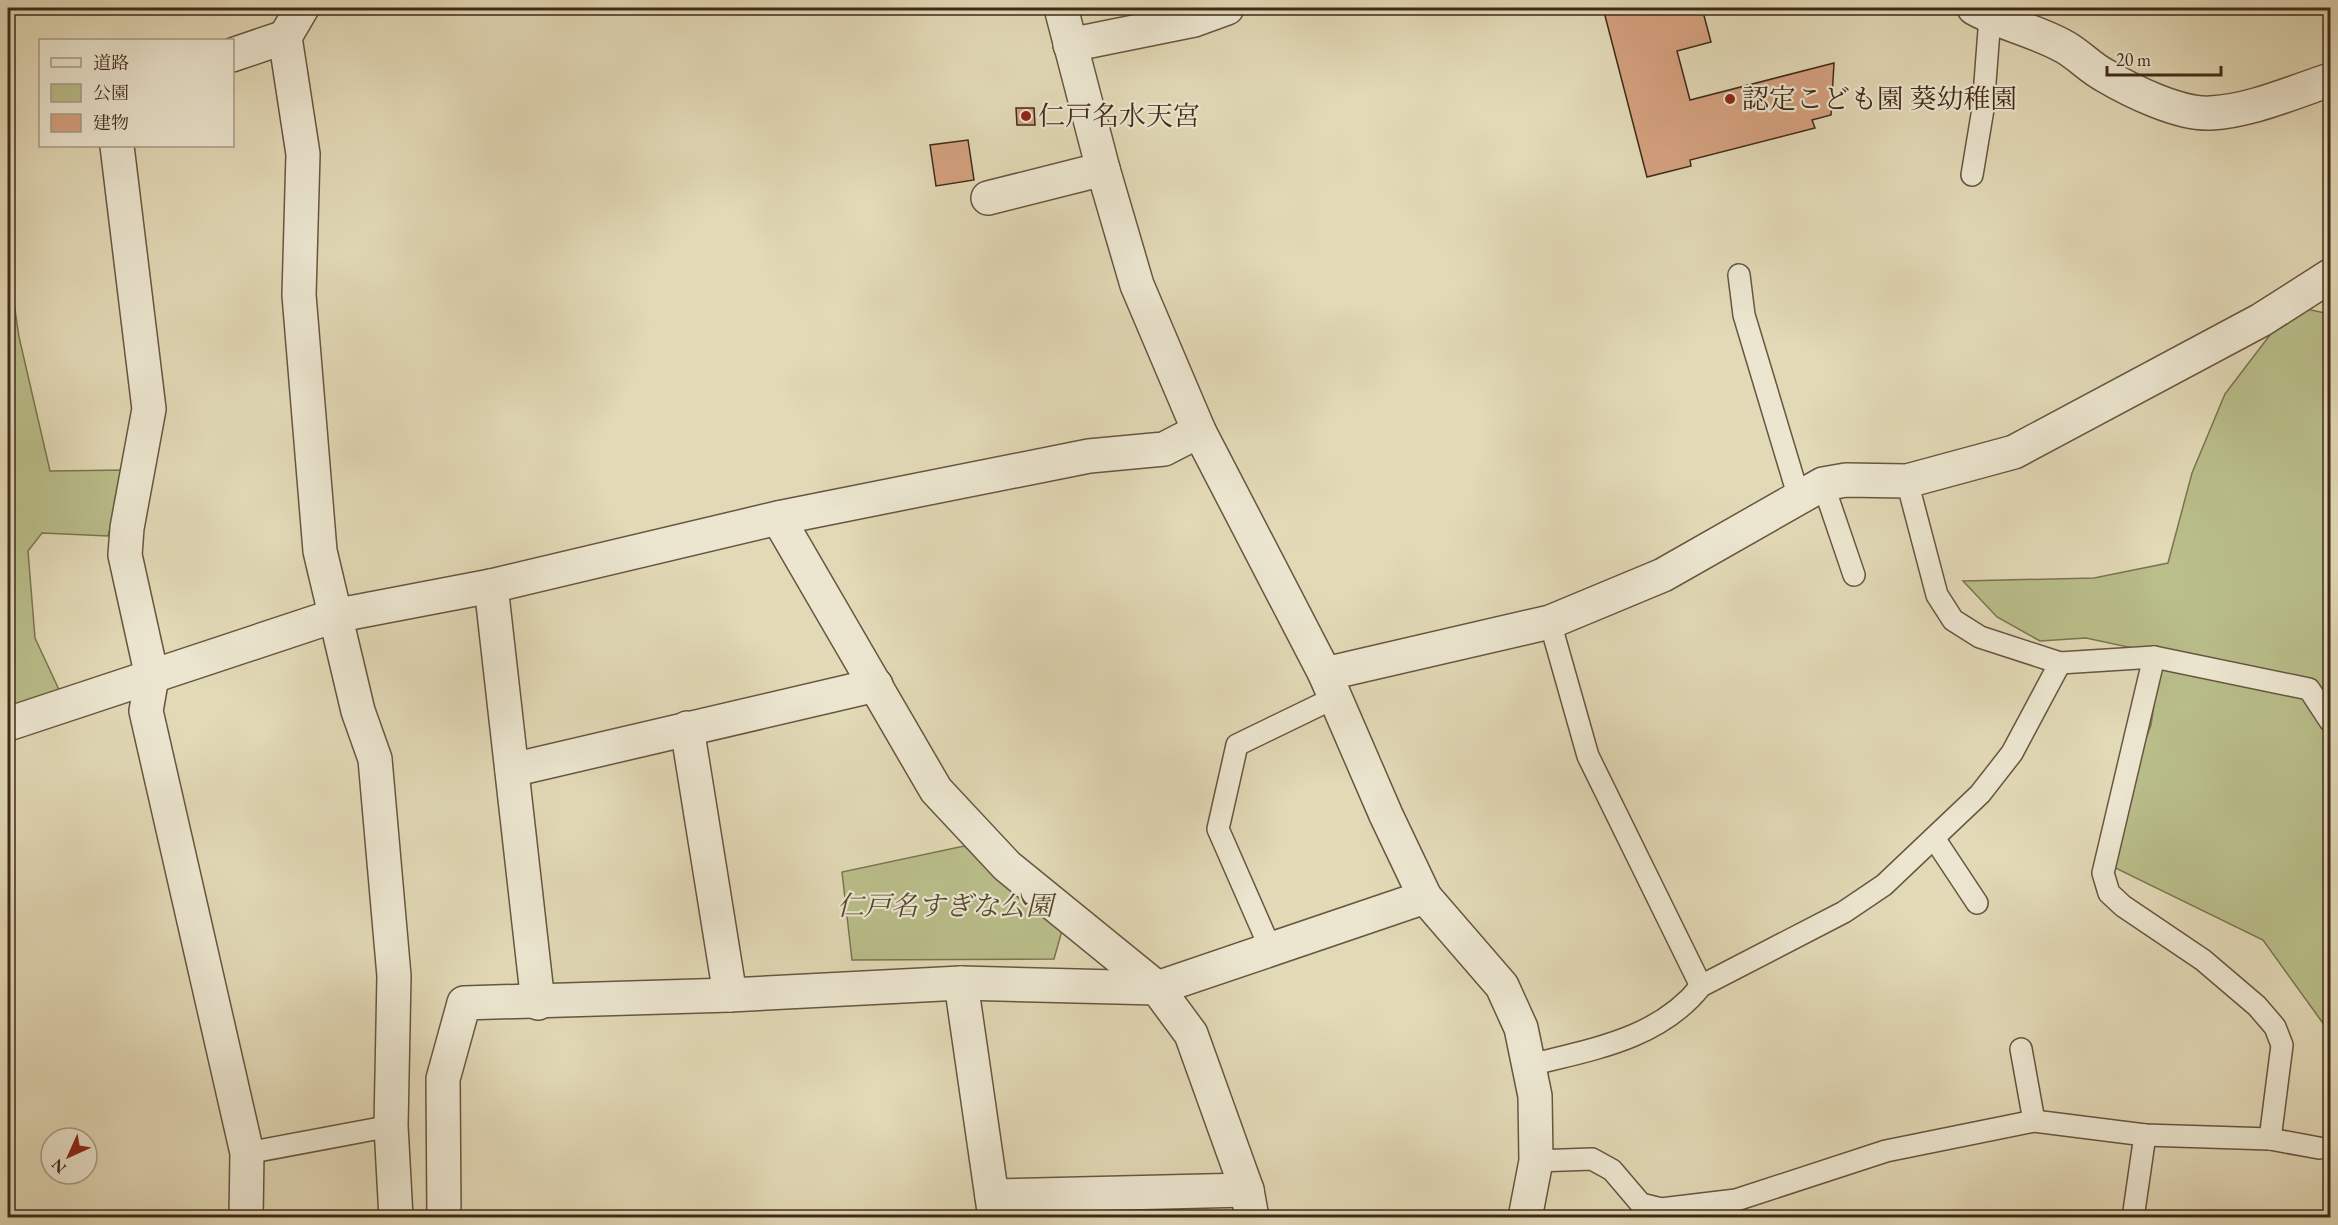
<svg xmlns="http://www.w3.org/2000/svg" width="2338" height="1225" font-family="'EB Garamond','Noto Serif JP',serif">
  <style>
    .green { fill: #b9be8a; stroke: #7c7452; stroke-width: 1.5 }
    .building { fill: #d4a17f; stroke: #3f2a19; stroke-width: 1.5 }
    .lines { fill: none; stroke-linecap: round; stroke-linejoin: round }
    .service-casing { stroke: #685640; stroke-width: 24 }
    .minor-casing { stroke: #685640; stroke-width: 36 }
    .tertiary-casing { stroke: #685640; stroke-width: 36 }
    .service { stroke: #ece6d0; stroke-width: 21 }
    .minor { stroke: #ece6d0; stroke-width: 33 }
    .tertiary { stroke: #ece6d0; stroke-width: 33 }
    .poi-dot { fill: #8f2418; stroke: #ece6d0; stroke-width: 2 }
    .labels { text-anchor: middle; stroke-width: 4.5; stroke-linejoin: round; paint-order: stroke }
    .poi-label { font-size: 27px; fill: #3f2a19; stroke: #ece6d0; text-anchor: start }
    .park-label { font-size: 27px; font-style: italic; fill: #574830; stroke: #ece6d0 }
  </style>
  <rect width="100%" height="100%" fill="#e2d9b6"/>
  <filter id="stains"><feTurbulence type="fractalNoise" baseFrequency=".00333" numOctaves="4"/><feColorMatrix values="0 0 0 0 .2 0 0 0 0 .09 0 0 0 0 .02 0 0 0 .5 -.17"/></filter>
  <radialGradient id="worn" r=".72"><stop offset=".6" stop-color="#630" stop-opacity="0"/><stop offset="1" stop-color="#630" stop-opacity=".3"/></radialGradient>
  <!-- green -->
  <g class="green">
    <path d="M8,262l11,75 31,134 76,-1 -18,66 -66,-3 -14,18 7,87 26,56 -53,14z"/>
    <path d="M2292,306l38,8v719l-67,-93 -164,-80 52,-135 10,-71 -75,-16 -46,3 -43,-24 -34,-36 131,-3 74,-15 24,-90 33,-79z"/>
    <path d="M964,846l99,81 -9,32 -202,1 -10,-88z"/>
  </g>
  <!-- building -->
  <g class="building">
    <path d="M1603,8h99l9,34 -34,9 13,49 144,-37 -3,52 -19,5 3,8 -125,32 1,6 -44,11z"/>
    <path d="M1016,108h18l1,17h-18z"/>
    <path d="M968,140l6,40 -38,6 -6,-41z"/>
  </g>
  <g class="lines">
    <defs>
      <g id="service">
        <path d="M1972,175l11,-66 7,-92"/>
        <path d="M1739,275l5,40 55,183"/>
        <path d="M1907,481l30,114 16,25 27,17 80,26 94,-6 155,32 21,32"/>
        <path d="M1823,484l31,91"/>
        <path d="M1550,622l38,134 113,230"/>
        <path d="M2154,657l-51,216 6,20 14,13 80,54 54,46 18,21 7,18 -12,94"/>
        <path d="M1934,838l43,65"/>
        <path d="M1271,950l-53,-121 19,-84 99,-48"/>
        <path d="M2021,1049l13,72"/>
        <path d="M1530,1065c63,-16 129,-26 171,-79l143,-74 40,-27 96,-91 32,-41 48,-90"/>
        <path d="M247,1153l144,-27"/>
        <path d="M1536,1161l56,-2 20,11 29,34 20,5 75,-9 150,-49 148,-30 111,14 125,4 49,9"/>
        <path d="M2133,1218l12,-83"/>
      </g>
      <g id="minor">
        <path d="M302,8l-17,29 18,117 -4,141 21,256 38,160 17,48 19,217 -3,150 5,92"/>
        <path d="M1974,8c28,16 60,22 89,38 14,7 26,21 41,29 27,16 76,40 107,38 40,-2 82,-21 119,-33"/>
        <path d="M1070,45l124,-25 33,-12"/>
        <path d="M232,55l53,-18"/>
        <path d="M117,146l32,263 -22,119 -2,27 27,122 -6,34 101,442 -1,65"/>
        <path d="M988,198l115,-29"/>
        <path d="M778,518l158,272 71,76 150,122 34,46 56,156 5,28"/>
        <path d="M491,586l47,417"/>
        <path d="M8,724l326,-108 157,-30 287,-68 311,-62 75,-7 35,-18"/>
        <path d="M687,728l43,267"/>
        <path d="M512,770l364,-85"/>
        <path d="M961,983l34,235"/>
        <path d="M992,1196l255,-6"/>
        <path d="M444,1218l-1,-139 21,-76 266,-8 231,-12 196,5 268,-91 -39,-82 -61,-141 225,-52 113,-47 160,-91 23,-4 61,1 107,-29 247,-132 69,-44"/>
      </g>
      <g id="tertiary">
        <path d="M1061,8l42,161 34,116 62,146 126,243"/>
        <path d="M1425,897l77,89 19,42 14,68 1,65 -11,57"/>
      </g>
    </defs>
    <!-- service casing -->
    <use href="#service" class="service-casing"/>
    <!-- minor casing -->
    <use href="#minor" class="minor-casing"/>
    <!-- tertiary casing -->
    <use href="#tertiary" class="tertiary-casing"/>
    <!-- service -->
    <use href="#service" class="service"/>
    <!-- minor -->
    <use href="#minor" class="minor"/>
    <!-- tertiary -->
    <use href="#tertiary" class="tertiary"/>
  </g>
  <!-- markers -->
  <g class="poi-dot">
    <circle cx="1730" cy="99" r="6"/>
    <circle cx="1026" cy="116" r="6"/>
  </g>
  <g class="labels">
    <!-- poi labels -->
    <g class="poi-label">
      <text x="1742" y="108">認定こども園 葵幼稚園</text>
      <text x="1038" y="125">仁戸名水天宮</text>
    </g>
    <!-- park labels -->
    <g class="park-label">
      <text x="945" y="915">仁戸名すぎな公園</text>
    </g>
  </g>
  <!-- margin -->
  <rect width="2338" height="1225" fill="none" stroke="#e2d9b6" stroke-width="30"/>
  <rect x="9" y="9" width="2320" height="1207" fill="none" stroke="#3f2a19" stroke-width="3"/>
  <rect x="15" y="15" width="2308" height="1195" fill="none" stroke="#3f2a19" stroke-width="1.5"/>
  <!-- legend -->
  <rect x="39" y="39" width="195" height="108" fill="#ece6d0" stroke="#a79b87" stroke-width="1.5"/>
  <rect x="51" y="58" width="30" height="9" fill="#ece6d0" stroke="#a79b87" stroke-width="1.5"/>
  <text x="93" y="69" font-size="18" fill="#3f2a19">道路</text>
  <rect x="51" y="84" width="30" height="18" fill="#b9be8a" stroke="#a79b87" stroke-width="1.5"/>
  <text x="93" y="99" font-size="18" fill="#3f2a19">公園</text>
  <rect x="51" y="114" width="30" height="18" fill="#d4a17f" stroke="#a79b87" stroke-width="1.5"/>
  <text x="93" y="129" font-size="18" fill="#3f2a19">建物</text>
  <!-- north arrow -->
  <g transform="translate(69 1156) rotate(225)"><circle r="28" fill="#ece6d0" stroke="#a79b87" stroke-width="1.5"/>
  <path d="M0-4.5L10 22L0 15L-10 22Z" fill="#8f2418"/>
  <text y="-9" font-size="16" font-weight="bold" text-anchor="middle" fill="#3f2a19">N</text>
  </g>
  <!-- scale -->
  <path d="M2107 66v9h114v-9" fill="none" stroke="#3f2a19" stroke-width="3"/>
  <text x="2116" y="66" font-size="18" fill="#3f2a19" stroke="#ece6d0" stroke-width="4.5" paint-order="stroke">20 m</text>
  <rect width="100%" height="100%" filter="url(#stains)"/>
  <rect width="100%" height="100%" fill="url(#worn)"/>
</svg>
